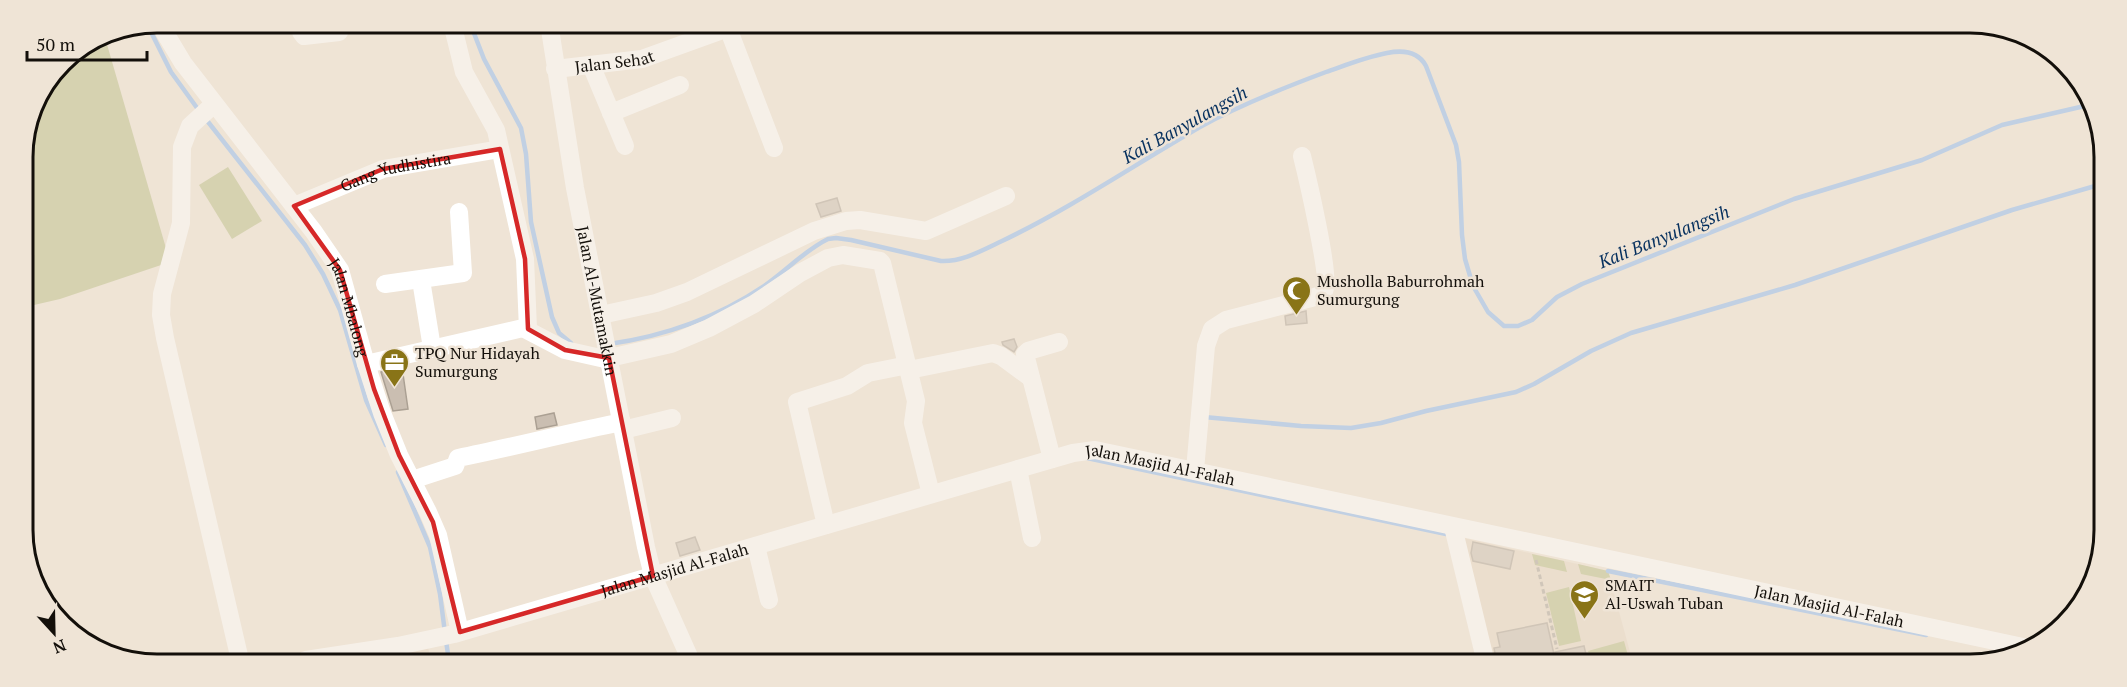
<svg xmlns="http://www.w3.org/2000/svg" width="2127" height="687" font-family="'PT Serif',serif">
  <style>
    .built { fill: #e7d7c3 }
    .green { fill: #b8bc83 }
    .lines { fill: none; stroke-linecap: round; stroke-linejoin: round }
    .stream { stroke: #89b8f3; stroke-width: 4.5 }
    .building { fill: #cabeb1; stroke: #aba093; stroke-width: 1.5 }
    .path { stroke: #aca398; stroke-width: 3; stroke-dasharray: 4.5 3; stroke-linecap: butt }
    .minor { stroke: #fff; stroke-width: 18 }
    .marked { fill: none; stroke: #d62828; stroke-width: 4.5; stroke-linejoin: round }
    .labels { text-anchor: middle; stroke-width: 5; stroke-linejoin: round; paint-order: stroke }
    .street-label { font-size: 16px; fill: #130f0a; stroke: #efe4d6 }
    .poi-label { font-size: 16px; fill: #130f0a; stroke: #efe4d6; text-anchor: start }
    .water-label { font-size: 18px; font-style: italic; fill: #06305e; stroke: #efe4d6 }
    .rim { fill: none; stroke: #130f0a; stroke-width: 3 }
  </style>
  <rect width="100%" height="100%" fill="#efe4d6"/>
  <!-- built -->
  <g class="built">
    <path d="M1446,534l162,37 25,92h-156z"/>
    <path d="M428,648l4,13 -74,-1z"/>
  </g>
  <!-- green -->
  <g class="green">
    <path d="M104,34l66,228 -110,37 -26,6h-10l-1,-156 13,-51 26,-36z"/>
    <path d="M228,167l34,54 -30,18 -33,-54z"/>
    <path d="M1532,554l32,7 3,11 -32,-7z"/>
    <path d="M1578,564l30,7 3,9 -30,-6z"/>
    <path d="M1569,587l12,54 -22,5 -13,-53z"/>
    <path d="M1624,641l6,22h-38l-4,-12z"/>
  </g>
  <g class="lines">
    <!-- stream -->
    <g class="stream">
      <path d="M470,23l14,36 37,69 5,26 5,68 21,95 7,16 12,10"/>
      <path d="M147,24l24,48 29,40"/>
      <path d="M205,118l100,127 18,29 17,36 26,90 20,45"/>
      <path d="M609,344c55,-8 109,-27 155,-58 22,-15 41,-36 64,-47l8,-1 15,2 90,21c21,1 42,-11 61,-20 69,-33 132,-76 198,-114 40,-22 83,-39 126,-55 20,-7 40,-15 61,-19 15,-3 31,-2 39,13l30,79 3,17 3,73 3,24 8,27 15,26 16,14h14l14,-6 25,-23 25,-13 212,-85 128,-39 80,-35 87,-20"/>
      <path d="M1204,417l97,9 50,2 30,-5 45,-12 90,-19 18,-8 57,-33 40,-18 164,-48 217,-75 90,-26"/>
      <path d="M1087,458l359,76"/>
      <path d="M398,472l32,75 10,47 5,39"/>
      <path d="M1608,571l318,64"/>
      <path d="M446,641l3,20"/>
    </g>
  </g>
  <!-- building -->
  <g class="building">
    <path d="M837,198l4,13 -20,6 -5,-13z"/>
    <path d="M1306,311l1,12 -21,2 -1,-9z"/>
    <path d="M1014,339l3,8 -3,5 -11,-7 -1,-3z"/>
    <path d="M402,367l6,42 -15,2 -12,-39z"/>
    <path d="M554,413l3,12 -20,4 -2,-12z"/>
    <path d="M695,537l5,13 -20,6 -4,-13z"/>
    <path d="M1473,542l41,9 -4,18 -37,-8 -2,-8z"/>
    <path d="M1547,623l8,36 -19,4h-39l-3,-15 6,-1 -3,-14z"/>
    <path d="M1584,646l4,17h-30l-3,-11z"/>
  </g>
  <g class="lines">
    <!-- path -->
    <path class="path" d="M1536,560l21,89"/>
    <!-- minor -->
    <g class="minor">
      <path id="s1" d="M159,23l24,40 131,169 26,38 26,94 16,49 17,42 29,57 10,23 22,97"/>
      <path d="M299,23l2,9 3,4 35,-4"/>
      <path d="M452,23l12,49 32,58 29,129 3,70"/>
      <path id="s2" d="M549,23l26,165 71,359 7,29 38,85"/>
      <path d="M728,28l46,120"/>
      <path d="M591,65l34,81"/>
      <path id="s3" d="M555,69l87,-10 97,-35"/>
      <path d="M214,104l-24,22 -8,21 -1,76 -19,71 -1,21 4,23 75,322"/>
      <path d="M611,113l69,-28"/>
      <path id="s4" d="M294,206l89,-37 117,-20"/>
      <path d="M421,280l11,68"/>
      <path d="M385,284l78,-11 -4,-61"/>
      <path d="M601,315l55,-12 31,-11 127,-61 32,-10 14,-1 66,11 80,-35"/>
      <path d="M366,364l157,-36 42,22 40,9 66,-15 38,-16 45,-24 46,-31 28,-15 15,-3 37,6 2,2 34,138 -3,22 18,71"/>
      <path d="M909,370l84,-17 8,3 30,22"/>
      <path d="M623,430l49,-12"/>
      <path d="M1052,459l-27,-105 3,-3 31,-9"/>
      <path d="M1018,469l14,69"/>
      <path d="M1195,470l11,-124 6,-17 14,-9 89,-23c5,-2 9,-3 10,-9 5,-13 -18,-112 -23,-132"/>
      <path d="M412,480l43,-14 3,-8c55,-11 109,-25 164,-36"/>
      <path d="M826,525l-29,-123 50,-16 21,-13 40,-8"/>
      <path d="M1453,527l33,136"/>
      <path d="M756,546l13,54"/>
      <path id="s5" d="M306,660l92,-14 56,-12 619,-181 22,-3 928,197"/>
    </g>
  </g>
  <!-- marked area -->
  <path d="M0 0H2127V687H0ZM500,149l25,110 3,70 37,21 44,8 44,218 -193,56 -27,-110 -34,-67 -25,-66 -34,-119 -46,-64 89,-37z" fill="#efe4d6" fill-opacity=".55" fill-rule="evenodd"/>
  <path class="marked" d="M500,149l25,110 3,70 37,21 44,8 44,218 -193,56 -27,-110 -34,-67 -25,-66 -34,-119 -46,-64 89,-37z"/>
  <!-- icons -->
  <defs>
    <symbol id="mosque-pin" viewBox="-11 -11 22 30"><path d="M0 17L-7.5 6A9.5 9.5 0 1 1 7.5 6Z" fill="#897417" stroke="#efe4d6"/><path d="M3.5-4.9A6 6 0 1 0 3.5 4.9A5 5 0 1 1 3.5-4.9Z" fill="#fff"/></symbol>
    <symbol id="office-pin" viewBox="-11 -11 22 30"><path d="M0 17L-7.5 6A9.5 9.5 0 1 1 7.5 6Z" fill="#897417" stroke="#efe4d6"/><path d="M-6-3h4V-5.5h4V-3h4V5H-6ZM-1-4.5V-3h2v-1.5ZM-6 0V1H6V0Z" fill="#fff"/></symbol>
    <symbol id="school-pin" viewBox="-11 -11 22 30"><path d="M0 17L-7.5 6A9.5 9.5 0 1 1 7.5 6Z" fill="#897417" stroke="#efe4d6"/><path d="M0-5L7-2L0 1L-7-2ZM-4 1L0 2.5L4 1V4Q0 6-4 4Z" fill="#fff"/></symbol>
  </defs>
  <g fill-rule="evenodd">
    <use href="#mosque-pin" x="1280" y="274" width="33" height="45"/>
    <use href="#office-pin" x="378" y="346" width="33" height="45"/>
    <use href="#school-pin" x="1568" y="578" width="33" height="45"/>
  </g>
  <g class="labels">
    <!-- street labels -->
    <g class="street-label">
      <text dy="6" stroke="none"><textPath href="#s3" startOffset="60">Jalan Sehat</textPath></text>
      <text dy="6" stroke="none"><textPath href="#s4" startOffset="108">Gang Yudhistira</textPath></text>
      <text dy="6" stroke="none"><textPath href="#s2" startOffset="282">Jalan Al-Mutamakkin</textPath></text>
      <text dy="6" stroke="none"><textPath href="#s1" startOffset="345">Jalan Mbalong</textPath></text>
      <text dy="6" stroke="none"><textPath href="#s5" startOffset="884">Jalan Masjid Al-Falah</textPath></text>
      <text dy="6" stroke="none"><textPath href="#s5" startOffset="380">Jalan Masjid Al-Falah</textPath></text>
      <text dy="6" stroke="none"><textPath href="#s5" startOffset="1568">Jalan Masjid Al-Falah</textPath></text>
    </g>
    <!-- poi labels -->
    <g class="poi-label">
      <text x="1317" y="287">Musholla Baburrohmah<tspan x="1317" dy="18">Sumurgung</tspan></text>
      <text x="415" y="359">TPQ Nur Hidayah<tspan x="415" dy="18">Sumurgung</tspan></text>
      <text x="1605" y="591">SMAIT<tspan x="1605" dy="18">Al-Uswah Tuban</tspan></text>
    </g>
    <!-- water labels -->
    <g class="water-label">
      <text transform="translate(1185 125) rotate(-29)" y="6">Kali Banyulangsih</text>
      <text transform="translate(1664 237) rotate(-22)" y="6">Kali Banyulangsih</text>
    </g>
  </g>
  <!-- crop -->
  <path d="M0 0H2127V687H0ZM157 33H1970A124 124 0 0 1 2094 157V530A124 124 0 0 1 1970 654H157A124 124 0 0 1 33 530V157A124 124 0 0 1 157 33Z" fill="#efe4d6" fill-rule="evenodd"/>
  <path class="rim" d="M157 33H1970A124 124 0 0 1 2094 157V530A124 124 0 0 1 1970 654H157A124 124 0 0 1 33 530V157A124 124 0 0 1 157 33Z"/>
  <!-- north arrow -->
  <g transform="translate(54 633) rotate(158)" stroke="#efe4d6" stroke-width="4.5" paint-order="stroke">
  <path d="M0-4.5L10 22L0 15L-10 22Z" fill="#130f0a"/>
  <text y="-9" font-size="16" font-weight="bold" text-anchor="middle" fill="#130f0a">N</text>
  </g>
  <!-- scale -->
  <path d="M27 51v9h120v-9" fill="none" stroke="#130f0a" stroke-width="3"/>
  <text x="36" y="51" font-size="18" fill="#130f0a" stroke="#efe4d6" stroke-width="4.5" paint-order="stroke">50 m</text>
</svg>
